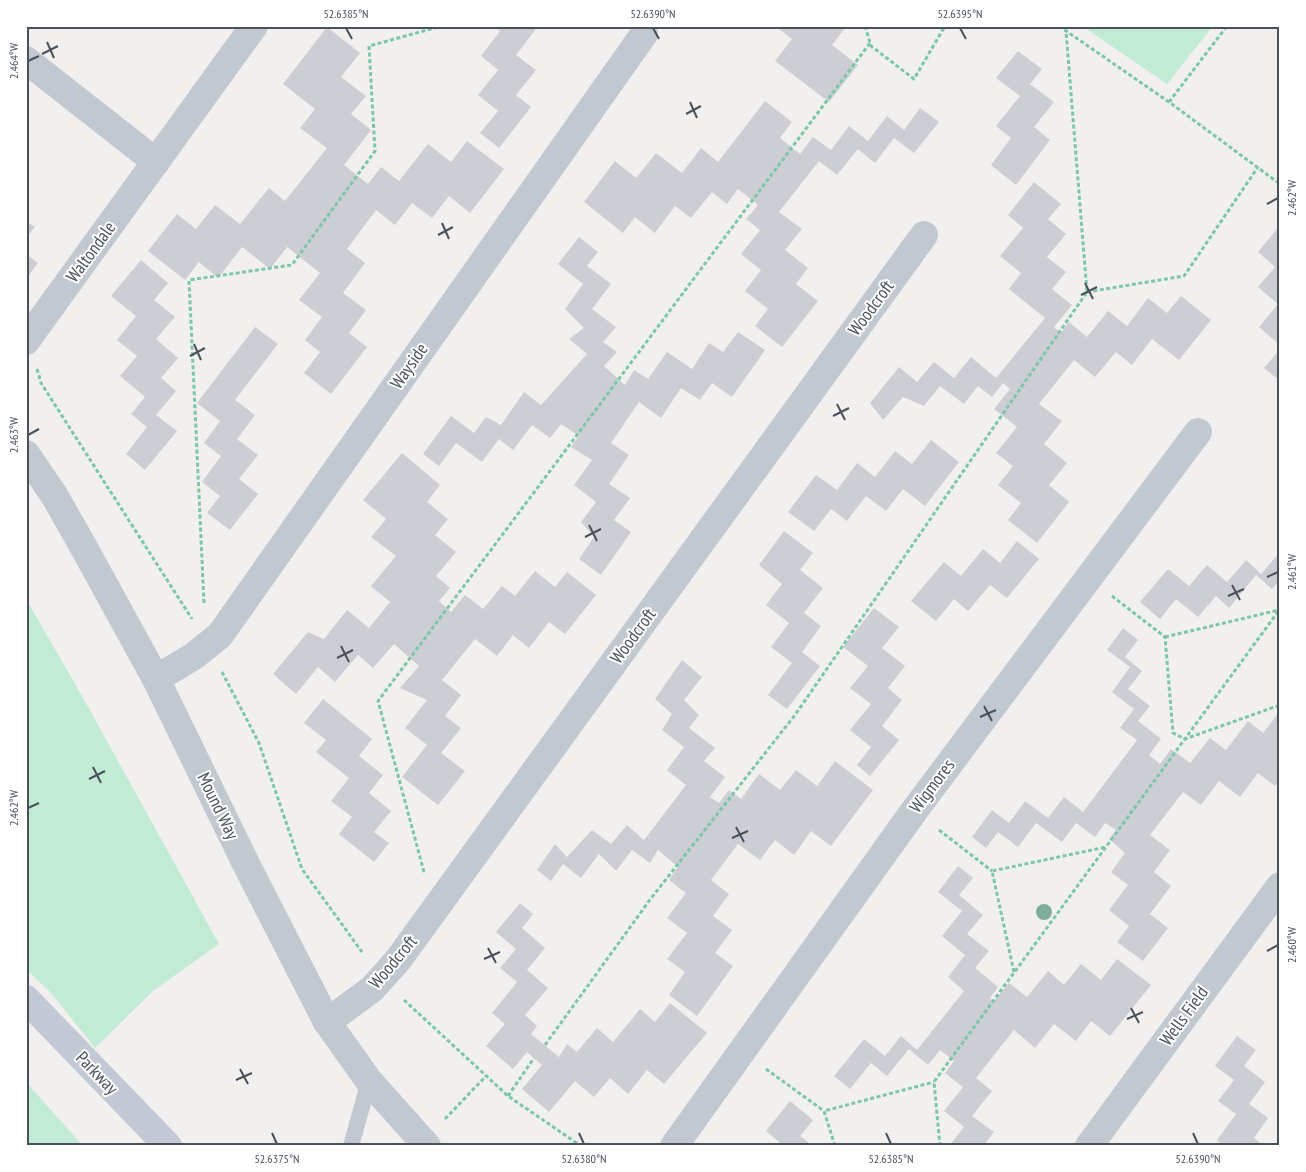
<svg xmlns="http://www.w3.org/2000/svg" width="1306" height="1172" font-family="'PT Sans Narrow',sans-serif">
  <style>
    .green { fill: #c2ebd6 }
    .building { fill: #cdced3 }
    .lines { fill: none; stroke-linecap: round; stroke-linejoin: round }
    .path { stroke: #7cc6a9; stroke-width: 3; stroke-dasharray: 4 2.5; stroke-linecap: butt }
    .service { stroke: #c1c8d0; stroke-width: 16 }
    .minor { stroke: #c1c8d0; stroke-width: 28 }
    .secondary { stroke: #c2c9d4; stroke-width: 28 }
    .tree { fill: #7ead99 }
    .ticks { fill: none; stroke: #49515b; stroke-width: 2 }
    .labels { text-anchor: middle; stroke-width: 4; stroke-linejoin: round; paint-order: stroke }
    .street-label { font-size: 18px; fill: #49515b; stroke: #fff }
    .neatline { fill: none; stroke: #49515b; stroke-width: 2 }
    .ticks-label { font-size: 12px; text-anchor: middle; fill: #49515b }
  </style>
  <rect width="100%" height="100%" fill="#f2f0ef"/>
  <!-- green -->
  <g class="green">
    <path d="M1082,26h131l-46,58z"/>
    <path d="M26,599l60,104 133,241 -66,47 -58,57 -43,-54 -26,-25z"/>
    <path d="M26,1082l57,64h-57z"/>
  </g>
  <!-- building -->
  <g class="building">
    <path d="M494,26h39l3,3 -20,26 20,15 -20,25 15,12 -32,41 -19,-15 18,-22 -20,-16 20,-25 -17,-14 19,-25z"/>
    <path d="M775,26h68l2,2 -13,17 26,20 -29,37 -54,-41 17,-22z"/>
    <path d="M327,27l33,26 -19,24 25,19 -15,18 20,16 -27,35 24,19 13,-17 18,14 29,-37 23,18 16,-21 37,28 -34,44 -21,-17 -17,22 -20,-15 -17,22 -19,-15 -29,39 18,14 -22,30 23,17 -17,23 18,14 -36,47 -27,-21 16,-21 -15,-12 17,-23 -23,-17 21,-27 -33,-26 -17,22 -28,-22 -24,31 -19,-16 -14,18 -37,-29 29,-37 19,15 19,-24 25,19 29,-36 16,13 42,-53 -27,-20 15,-19 -32,-25z"/>
    <path d="M1018,51l24,18 -12,15 24,18 -20,25 16,13 -34,45 -25,-20 20,-27 -15,-12 24,-30 -24,-18z"/>
    <path d="M765,101l27,21 -12,16 20,16 13,-17 18,13 18,-24 19,15 19,-25 17,14 16,-22 19,14 -25,31 -20,-15 -19,25 -17,-14 -21,26 -18,-14 -40,51 23,17 -17,21 23,18 -12,16 22,17 -36,46 -27,-21 13,-17 -23,-18 16,-21 -20,-16 19,-24 -14,-11 12,-14 -20,-16 -11,15 -15,-12 -21,26 -16,-12 -20,27 -20,-16 -12,16 -39,-31 31,-41 21,17 20,-25 26,20 19,-25 17,14z"/>
    <path d="M1034,182l27,22 -13,15 18,15 -19,23 19,15 -14,17 20,16 -18,22 7,6 8,-11 18,15 21,-26 19,15 21,-28 19,15 14,-17 30,24 -32,40 -27,-21 -20,26 -16,-13 -21,25 -21,-17 -35,44 23,17 -18,23 23,19 -18,22 20,17 -32,41 -29,-23 13,-17 -23,-18 15,-19 -17,-13 21,-26 -23,-18 16,-20 -7,-6 -11,14 -14,-11 -14,18 -24,-18 -16,20 -21,-9 -20,23 -13,-17 29,-36 18,15 17,-20 20,16 17,-21 25,21 49,-60 -36,-29 12,-16 -21,-17 23,-28 -15,-13z"/>
    <path d="M26,221l9,6 -9,11z"/>
    <path d="M1280,225v120l-21,-18 19,-23 -20,-17 17,-20 -17,-15z"/>
    <path d="M579,237l19,15 -11,14 24,18 -19,25 24,18 -13,15 14,10 -13,14 21,19 9,-15 14,9 19,-27 25,17 17,-26 14,9 15,-20 27,18 -33,47 -20,-14 -12,17 -19,-12 -20,30 -22,-16 -28,41 18,12 -20,29 21,14 -16,22 17,12 -30,43 -22,-16 15,-22 -13,-15 15,-20 -22,-17 18,-25 -21,-13 8,-11 -18,-12 -11,14 -18,-13 -19,25 -14,-11 -17,23 -26,-19 -17,23 -16,-12 28,-38 23,17 12,-16 15,8 23,-33 17,13 46,-51 -18,-15 15,-11 -19,-19 18,-25 -25,-20z"/>
    <path d="M26,254l12,9 -12,16z"/>
    <path d="M141,260l27,23 -14,17 21,17 -19,22 22,19 -17,20 15,13 -20,24 21,16 -32,39 -19,-16 21,-27 -16,-13 14,-17 -25,-21 17,-20 -20,-16 19,-24 -25,-20z"/>
    <path d="M255,327l23,17 -43,56 20,15 -18,24 21,16 -19,24 19,15 -28,36 -23,-17 13,-17 -18,-14 19,-26 -17,-13 16,-22 -23,-18z"/>
    <path d="M1280,349v32l-16,-13z"/>
    <path d="M931,440l28,22 -34,44 -22,-17 -17,22 -20,-15 -19,25 -16,-12 -17,22 -26,-19 28,-37 21,15 20,-27 18,14 20,-26 17,13z"/>
    <path d="M402,453l38,32 -13,17 21,17 -13,16 21,17 -20,24 14,12 -11,13 12,11 14,-17 18,14 19,-23 13,10 20,-25 20,16 12,-15 29,23 -31,39 -16,-12 -20,26 -16,-13 -16,21 -22,-17 -33,41 19,15 -16,21 16,12 -20,25 24,18 -27,34 -36,-28 25,-32 -22,-17 22,-28 -27,-12 19,-22 -25,-22 -21,24 -15,-13 -23,27 -17,-15 -22,27 -23,-20 35,-42 16,7 23,-29 22,18 21,-26 -19,-16 25,-30 -25,-19 15,-18 -23,-19z"/>
    <path d="M784,531l29,22 -13,17 23,18 -19,25 17,13 -19,26 18,14 -33,43 -19,-14 24,-32 -21,-16 18,-24 -23,-18 16,-21 -23,-19z"/>
    <path d="M1017,541l22,18 -32,39 -17,-13 -22,26 -14,-12 -18,22 -25,-20 33,-39 17,14 22,-27 17,14z"/>
    <path d="M1280,552v28l-8,9 -16,-14 -27,33 -13,-12 -18,21 -22,-18 -16,20 -20,-17 28,-33 21,17 18,-21 20,17 19,-22 15,14z"/>
    <path d="M874,608l25,19 -17,21 23,18 -17,22 14,12 -20,26 17,14 -29,36 -13,-11 14,-18 -21,-17 21,-26 -21,-16 18,-22 -25,-19z"/>
    <path d="M1123,628l15,12 -13,17 17,14 -14,18 22,17 -12,15 23,18 -12,16 11,9 11,-15 19,14 20,-25 16,12 22,-29 15,12 14,-18 3,3v63l-5,5 -17,-13 -18,24 -21,-16 -18,24 -18,-13 -33,43 20,15 -16,22 17,14 -21,28 18,14 -25,33 -26,-19 12,-16 -20,-16 19,-25 -17,-13 14,-19 -16,-14 7,-9 -11,-7 -10,14 -19,-14 -14,19 -26,-19 -18,24 -20,-15 -12,16 -14,-11 20,-27 17,13 16,-22 23,17 16,-21 19,15 54,-72 -17,-12 14,-19 -22,-17 18,-25 -23,-17z"/>
    <path d="M682,660l20,17 -18,23 15,15 -10,13 26,20 -11,13 21,16 -15,20 9,6 10,-13 12,9 18,-25 21,16 16,-20 21,16 18,-25 38,29 -42,56 -20,-15 -17,24 -19,-15 -15,20 -22,-16 -27,36 18,14 -16,22 19,14 -17,23 18,13 -36,50 -28,-21 16,-23 -18,-13 20,-26 -20,-15 19,-25 -17,-13 9,-13 -20,-17 -8,13 -18,-13 -16,21 -17,-17 -18,24 -18,-14 -12,17 -14,-11 18,-26 12,13 25,-27 19,14 16,-19 17,15 42,-55 -19,-15 17,-23 -22,-17 10,-16 -17,-15z"/>
    <path d="M323,699l49,40 -13,17 24,19 -14,18 22,18 -17,21 15,11 -15,19 -35,-28 13,-17 -21,-16 18,-23 -33,-26 10,-12 -22,-17z"/>
    <path d="M958,866l15,12 -14,17 24,20 -16,19 22,17 -14,17 23,19 -8,11 4,3 15,-18 18,14 21,-26 16,14 17,-21 20,16 16,-21 34,26 -41,51 -19,-15 -15,20 -22,-17 -19,24 -21,-18 -38,48 16,13 -20,25 22,16 -11,14h-34l15,-19 -20,-16 19,-24 -18,-14 9,-12 -14,-11 -12,15 -19,-16 -22,27 -16,-13 -21,26 -16,-13 30,-37 21,17 16,-20 16,14 47,-59 -16,-14 17,-22 -23,-19 20,-25 -24,-19z"/>
    <path d="M520,903l13,11 -11,14 23,20 -18,22 21,18 -23,27 12,11 -6,8 28,23 8,-13 10,8 20,-24 16,14 27,-33 15,13 15,-19 37,30 -43,51 -17,-14 -19,24 -18,-16 -16,19 -19,-16 -26,31 -27,-23 20,-24 -15,-13 -14,17 -27,-23 19,-22 -13,-11 25,-31 -17,-14 16,-19 -20,-17z"/>
    <path d="M1237,1036l19,14 -12,16 21,16 -16,22 19,14 -14,20 10,8h-40l-7,-6 19,-26 -18,-13 16,-21 -19,-14z"/>
    <path d="M790,1101l23,19 -13,16 13,10h-29l-18,-15z"/>
  </g>
  <g class="lines">
    <!-- path -->
    <g class="path">
      <path d="M865,26l6,20 43,33 31,-53"/>
      <path d="M1059,26l110,76 111,82"/>
      <path d="M1169,102l58,-76"/>
      <path d="M1087,292l97,-16 74,-109"/>
      <path d="M37,369l4,14 151,236"/>
      <path d="M1112,596l53,41 8,96 12,6 95,-34"/>
      <path d="M204,603l-15,-323 103,-15 83,-114 -6,-105 73,-20"/>
      <path d="M1165,637l114,-27 1,6"/>
      <path d="M222,672l37,71 43,126 60,83"/>
      <path d="M939,830l53,41"/>
      <path d="M424,872l-46,-171 492,-658"/>
      <path d="M1014,972l-22,-101 114,-24"/>
      <path d="M404,1000l104,96 73,50"/>
      <path d="M545,1045l104,-144 146,-186 292,-423 -21,-261"/>
      <path d="M766,1069l58,42"/>
      <path d="M508,1096l26,-38"/>
      <path d="M445,1119l41,-43"/>
      <path d="M835,1146l-11,-35 110,-29"/>
      <path d="M940,1146l-6,-64 346,-473"/>
    </g>
    <!-- service -->
    <path class="service" d="M351,1146l18,-65"/>
    <!-- minor -->
    <g class="minor">
      <path d="M26,60l130,102"/>
      <path d="M26,341l228,-315"/>
      <path d="M26,454l28,41 29,51 73,133 90,185 81,158 42,59 58,65"/>
      <path d="M156,679l38,-23 26,-21 424,-601"/>
      <path d="M327,1022l45,-33 26,-29 526,-725"/>
      <path d="M674,1146l240,-335 284,-379"/>
      <path d="M1089,1146l191,-260"/>
    </g>
    <!-- secondary -->
    <path class="secondary" d="M26,999l142,147"/>
  </g>
  <!-- trees -->
  <circle class="tree" cx="1044" cy="912" r="8"/>
  <!-- ticks -->
  <path class="ticks" d="M346,28l6,11M653,28l6,11M960,28l6,11M47,42l7,16M42,54l16,-8M28,61l11,-5M690,102l7,16M686,114l15,-8M1267,204l11,-6M442,223l7,16M438,235l15,-8M1085,283l8,16M1081,295l16,-8M194,344l7,16M190,356l15,-8M837,404l8,16M833,416l16,-8M28,435l11,-6M589,525l8,16M585,537l16,-8M1267,577l11,-5M1232,585l8,15M1228,596l16,-7M341,646l8,16M337,658l16,-8M984,706l8,15M980,717l16,-7M93,767l8,16M89,779l16,-8M28,808l11,-5M736,827l8,15M732,838l16,-7M488,948l8,15M1267,951l11,-6M484,959l16,-7M1131,1008l8,15M1127,1019l16,-7M240,1069l8,15M236,1080l16,-7M272,1133l5,11M579,1133l5,11M886,1133l5,11M1193,1133l5,11"/>
  <g class="labels">
    <!-- street labels -->
    <g class="street-label">
      <text transform="translate(91 252) rotate(-54)" y="6">Waltondale</text>
      <text transform="translate(871 308) rotate(-54)" y="6">Woodcroft</text>
      <text transform="translate(409 366) rotate(-55)" y="6">Wayside</text>
      <text transform="translate(633 636) rotate(-54)" y="6">Woodcroft</text>
      <text transform="translate(932 786) rotate(-53)" y="6">Wigmores</text>
      <text transform="translate(218 806) rotate(64)" y="6">Mound Way</text>
      <text transform="translate(393 962) rotate(-50)" y="6">Woodcroft</text>
      <text transform="translate(1184 1016) rotate(-54)" y="6">Wells Field</text>
      <text transform="translate(97 1073) rotate(46)" y="6">Parkway</text>
    </g>
  </g>
  <!-- border -->
  <rect width="1306" height="1172" fill="none" stroke="#ffffff" stroke-width="55"/>
  <rect x="28" y="28" width="1250" height="1116" class="neatline"/>
  <g class="ticks-label">
    <text x="346" y="18">52.6385°N</text>
    <text x="653" y="18">52.6390°N</text>
    <text x="960" y="18">52.6395°N</text>
    <text transform="translate(14 61) rotate(-90)" y="4">2.464°W</text>
    <text transform="translate(1292 198) rotate(-90)" y="4">2.462°W</text>
    <text transform="translate(14 435) rotate(-90)" y="4">2.463°W</text>
    <text transform="translate(1292 572) rotate(-90)" y="4">2.461°W</text>
    <text transform="translate(14 808) rotate(-90)" y="4">2.462°W</text>
    <text transform="translate(1292 945) rotate(-90)" y="4">2.460°W</text>
    <text x="277" y="1163">52.6375°N</text>
    <text x="584" y="1163">52.6380°N</text>
    <text x="891" y="1163">52.6385°N</text>
    <text x="1198" y="1163">52.6390°N</text>
  </g>
</svg>
